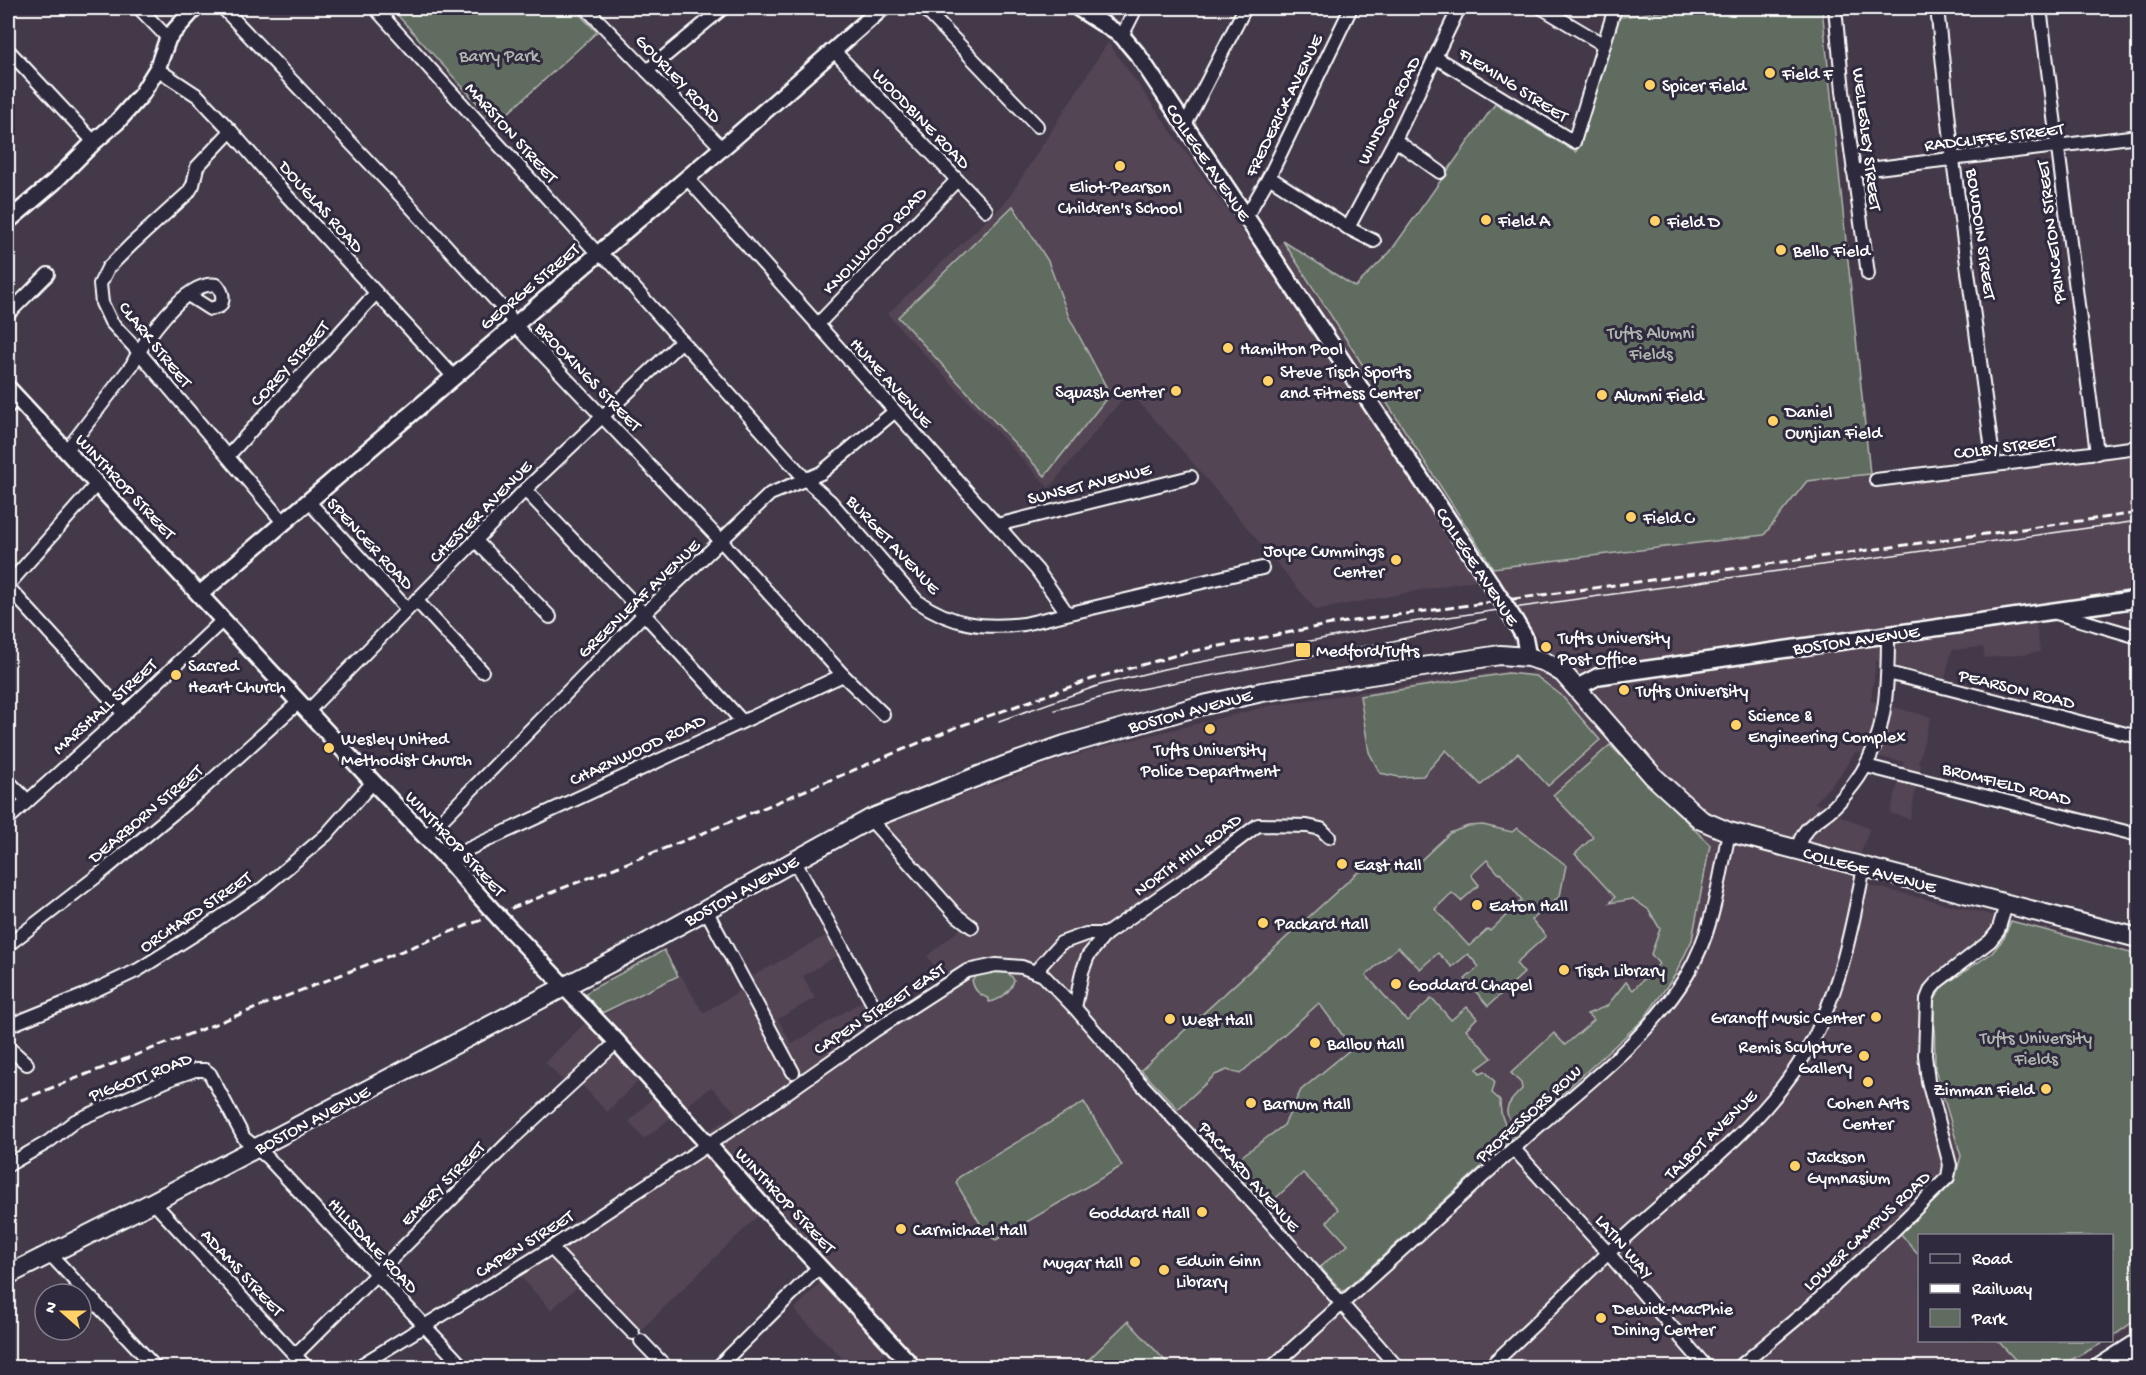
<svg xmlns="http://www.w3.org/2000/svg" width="2146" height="1375" font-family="'Gochi Hand',sans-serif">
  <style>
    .built { fill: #534452 }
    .green { fill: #616c61; stroke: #b0b6b0; stroke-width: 1.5; fill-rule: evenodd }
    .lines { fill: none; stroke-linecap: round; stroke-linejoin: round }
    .minor-casing { stroke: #fff; stroke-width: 16 }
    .tertiary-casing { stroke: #fff; stroke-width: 20 }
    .secondary-casing { stroke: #fff; stroke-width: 22 }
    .minor { stroke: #2f2a3d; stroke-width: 12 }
    .tertiary { stroke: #2f2a3d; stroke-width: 15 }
    .secondary { stroke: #2f2a3d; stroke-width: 18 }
    .tram { stroke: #fff; stroke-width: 1.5 }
    .rail { stroke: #fff; stroke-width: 3; stroke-dasharray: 9 4.5; stroke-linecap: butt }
    .tertiary-bridge-casing { stroke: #fff; stroke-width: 20; stroke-linecap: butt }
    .tertiary-bridge { stroke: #2f2a3d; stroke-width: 15 }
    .poi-dot { fill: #ffd166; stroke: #2f2a3d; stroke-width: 2 }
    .labels { text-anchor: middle; stroke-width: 6; stroke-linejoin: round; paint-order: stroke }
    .park-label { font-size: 18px; fill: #b0b6b0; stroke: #2f2a3d }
    .poi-label { font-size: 18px; fill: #fff; stroke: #2f2a3d; text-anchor: start }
    .street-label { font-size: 18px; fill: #fff; stroke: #2f2a3d }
  </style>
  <rect width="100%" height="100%" fill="#443949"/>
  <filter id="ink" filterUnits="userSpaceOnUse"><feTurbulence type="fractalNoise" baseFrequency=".0167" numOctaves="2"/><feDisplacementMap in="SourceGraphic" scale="12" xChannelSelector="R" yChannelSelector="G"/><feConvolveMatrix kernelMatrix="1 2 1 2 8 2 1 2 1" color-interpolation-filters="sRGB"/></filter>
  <g filter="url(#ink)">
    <!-- built -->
    <path class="built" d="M1687,8h135l49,466 44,-6 4,10 219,-27v142l-104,15 6,44 -55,6 -2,-11 -31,3 -7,29 -69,-18 -5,40 60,16 -13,46 3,2 -11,54 -20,-6 14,-51 -49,-10 -14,22 -26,29 54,26 -17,52 201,49 85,25v366l-26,19v-104h-192v104l190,1 -50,27h-1137l-26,-26 -27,25h-19l-57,-57 38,-40 -58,-70 -136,133 -57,-49 -30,26 -34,-37 197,-133 -7,-8 29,-19 -25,-26 -67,52 -15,-17 38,-39 -15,-16 -45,45 -35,-37 -8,7 -19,-20 38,-37 98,-50 22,38 32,-19 18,-18 74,-41 11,20 -35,21 12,22 -37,21 14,25 72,-44 20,33 66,-44 -23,-33 32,-26 6,-10 -86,-94 174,-64 61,-18 159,-39 234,-34 23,3 6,-7 9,-26 -8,-5 -36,-55 -25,-1 -160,30 -130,-155 -57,-64 -80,97 -162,-174 119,-112 102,-160 153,216 22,-17 72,46 35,-35 105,-148 81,48 38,-134z"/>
    <!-- green -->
    <g class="green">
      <path d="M391,8h182l24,24 -101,92z"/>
      <path d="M1687,8h135l48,466 -63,7 -43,54 -271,33 -210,-327 72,46 35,-35 105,-148 81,48 38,-134z"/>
      <path d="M1013,206l35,55 21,56 41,77 -65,82 -147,-159z"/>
      <path d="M1508,673l28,3 25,19 39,45 -52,46 -30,-33 -37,32 -35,-35 -23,26 -24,1 -19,-4 -11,-21 -9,-56z"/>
      <path d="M1610,745l100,100 -18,95 -17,35 -32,45 -124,113c-18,-21 -15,-26 3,-44l-1,-6 -10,-10 43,-40 11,12 29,-25 -7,-6 20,-8 19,-24 7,8 26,-26 -8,-10 9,-25 -11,-19 -16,-11 -23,4 5,-6 -40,-43 18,-17 -40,-42z"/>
      <path d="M1483,825l29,7 5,-4 49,37 -6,31 -28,24 14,16 -30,27 8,10 -36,33 -23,-27 14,-12 -11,-13 -16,13 -14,-14 -18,16 -22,-22 -32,28 41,46 25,-23 19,22 16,-13 10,11 -11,11 26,29 -15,11 3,4 5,-2 10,11 -3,11 8,7c0,16 4,25 14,37l-171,155 -23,-25c9,-9 19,-14 28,-22l-21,-23 11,-13 -35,-36 -38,35 -38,-41 57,-42 17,-35 51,-42 -33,-45 -79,71 -13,-4 -12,5 -37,34 -37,-39 216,-197 27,-11 23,1 14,-3 29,-27 18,-7zM1487,860l12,14 1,-1 22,27 -32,31 -2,-2 -19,17 -34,-37 17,-16 9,8 18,-16 -8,-10z"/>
      <path d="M2011,921l127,34v363l-26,19v-101h-192l-1,19 -19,-22 54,-51 7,-26 -26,-87 -1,-68 8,-14 50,-34 12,-15z"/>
      <path d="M664,950l14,26 -76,37 -15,-16 -2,-2 5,-5z"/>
      <path d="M983,971c12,0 25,-3 31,9 -2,10 -14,21 -25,22v-3c-10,-5 -15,-8 -17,-19z"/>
      <path d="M1084,1102l38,64 -126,74 -9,-5 -31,-52 3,-6z"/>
      <path d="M1128,1321l43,46h-90z"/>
      <path d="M1998,1341h108l-48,26h-36z"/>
    </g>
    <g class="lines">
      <defs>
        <g id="minor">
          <path d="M139,8l29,30"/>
          <path d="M223,8l178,188 107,118 6,10 208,218 121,133 40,39"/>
          <path d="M375,8l223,246 14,9 194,217 24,21 87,100c35,24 66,28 107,23l238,-56"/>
          <path d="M586,8l136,140"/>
          <path d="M924,8l113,118"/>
          <path d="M1542,8l62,37"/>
          <path d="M1835,8l8,83 25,183"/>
          <path d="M1937,8l16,152 41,305"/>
          <path d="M2040,8l57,445"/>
          <path d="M1122,36l14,-28"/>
          <path d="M8,50l86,92"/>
          <path d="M833,50l153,160"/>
          <path d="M1435,57l139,85 41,-134"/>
          <path d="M157,69l41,27 33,35 57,66 165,179"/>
          <path d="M647,71l76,-63"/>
          <path d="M1185,125l60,-117"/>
          <path d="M231,131l-34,36 -4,18 -5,8 -56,51 -24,24 -8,16 2,19 9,19 27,29 145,171"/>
          <path d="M1395,140l45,32"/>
          <path d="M1853,171l285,-35"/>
          <path d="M686,177l351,393 30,43"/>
          <path d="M1269,177l79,51 26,13"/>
          <path d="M1246,217l23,-40 82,-169"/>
          <path d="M1348,228l46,-86 65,-134"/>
          <path d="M8,314l40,-40"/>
          <path d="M817,325l140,-145"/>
          <path d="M8,407l8,-10"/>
          <path d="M66,451l66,-86c11,-24 55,-87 85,-80 5,6 8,13 3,21l-10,3 -22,-14"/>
          <path d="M228,456l148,-163"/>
          <path d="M1876,480l262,-33"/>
          <path d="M525,490l119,124 97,106"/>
          <path d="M308,501l99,108"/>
          <path d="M997,525l194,-48"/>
          <path d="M475,540l75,77"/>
          <path d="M8,585l88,-100"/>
          <path d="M8,587l116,127"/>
          <path d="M416,600l66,71"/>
          <path d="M2053,612l85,25"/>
          <path d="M1888,673l250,64"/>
          <path d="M308,711l217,-221 157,-149"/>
          <path d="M1866,766l272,69"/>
          <path d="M8,781l19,19"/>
          <path d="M8,819l116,-105 99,-94"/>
          <path d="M870,819l85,95 17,13"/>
          <path d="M426,836l218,-222 126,-120 51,-21 73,-61"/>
          <path d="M1797,850c6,-22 14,-25 31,-38 9,-7 18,-18 25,-27 34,-43 35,-98 35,-150"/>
          <path d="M447,859l396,-184"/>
          <path d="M794,860l84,153"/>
          <path d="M706,910l87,162"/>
          <path d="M8,945l93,-72 98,-81 100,-90"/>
          <path d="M1035,972l26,-29 25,-9h20"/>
          <path d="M1075,1008l7,-36 6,-16 18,-22 95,-66 57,-43 49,1 14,3 8,8"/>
          <path d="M8,1026l77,-31 53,-25 62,-39 62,-42 64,-54 47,-53"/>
          <path d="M8,1047l19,17"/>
          <path d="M1514,1149l95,105 98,114"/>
          <path d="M8,1165l40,-23 27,-21 100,-44 20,-7h10l5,4 34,64 23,19 197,211"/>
          <path d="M153,1202l154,166"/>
          <path d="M551,1248l82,85"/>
          <path d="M49,1253l107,115"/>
          <path d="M641,1341l26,27"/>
          <path d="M2127,1351l11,11"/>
          <path d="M296,1354l214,-213 107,-99"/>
          <path d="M356,1368l195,-120 228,-150 95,-67 93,-60 29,-6 26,2 21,8 32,33 58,67 129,138 136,155"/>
          <path d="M717,1368l103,-102"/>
          <path d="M1271,1368c85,-76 169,-153 253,-229 56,-51 123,-98 163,-164 26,-43 32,-94 42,-143"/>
          <path d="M1488,1368c45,-41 87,-84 132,-126 66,-62 150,-120 193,-202 28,-55 39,-113 51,-173"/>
          <path d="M1738,1368l75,-63 76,-70 59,-58 2,-12 -22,-84 -3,-26 2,-56 4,-10 7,-8 52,-40 8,-10 8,-26"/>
        </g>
        <g id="tertiary">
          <path d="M1078,8l44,28 16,19 355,532"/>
          <path d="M8,221l46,-39 40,-40 23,-20 24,-27 16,-26 11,-31 27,-30"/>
          <path d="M8,388l365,394 74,77 27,31"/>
          <path d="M200,594l535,-457 147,-129"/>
          <path d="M1515,621l9,15 4,21"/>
          <path d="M1576,688l23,-12 539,-77"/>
          <path d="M501,920l116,122 151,170 146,156"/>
        </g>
        <g id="secondary">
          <path d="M8,1275l145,-73 470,-246 247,-137 134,-53 61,-21 134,-39 63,-14 238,-37 28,2 17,5 18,11 90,103 48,44 28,12 409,106"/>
          <path d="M2099,1368l39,-25"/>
        </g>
      </defs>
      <!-- minor casing -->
      <use href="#minor" class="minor-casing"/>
      <!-- tertiary casing -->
      <use href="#tertiary" class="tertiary-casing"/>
      <!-- secondary casing -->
      <use href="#secondary" class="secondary-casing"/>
      <!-- minor -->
      <use href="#minor" class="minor"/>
      <!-- tertiary -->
      <use href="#tertiary" class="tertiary"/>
      <!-- secondary -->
      <use href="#secondary" class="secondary"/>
      <!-- tram -->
      <g class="tram">
        <path d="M1055,710l59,-16 279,-53 93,-22"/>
        <path d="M999,721l101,-36 64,-16 241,-46 733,-102"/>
      </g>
      <!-- rail -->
      <path class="rail" d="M8,1105l688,-269 256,-107 140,-50 92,-26 148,-29 806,-111"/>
      <defs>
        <g id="tertiary-bridge">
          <path d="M1493,587l22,34"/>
          <path d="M474,890l27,30"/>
        </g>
      </defs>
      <!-- tertiary-bridge casing -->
      <use href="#tertiary-bridge" class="tertiary-bridge-casing"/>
      <!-- tertiary-bridge -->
      <use href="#tertiary-bridge" class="tertiary-bridge"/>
    </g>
  </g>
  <!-- markers -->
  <g class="poi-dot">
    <circle cx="1770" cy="73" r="6"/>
    <circle cx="1650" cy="85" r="6"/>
    <circle cx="1120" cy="166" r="6"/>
    <circle cx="1486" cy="220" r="6"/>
    <circle cx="1655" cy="221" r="6"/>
    <circle cx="1781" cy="250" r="6"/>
    <circle cx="1228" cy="348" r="6"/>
    <circle cx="1268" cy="381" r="6"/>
    <circle cx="1176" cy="391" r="6"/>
    <circle cx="1602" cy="395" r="6"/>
    <circle cx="1773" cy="421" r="6"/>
    <circle cx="1631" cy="517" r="6"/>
    <circle cx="1396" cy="560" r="6"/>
    <circle cx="1546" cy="647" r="6"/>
    <rect x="1295" y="642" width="16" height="16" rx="3"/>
    <circle cx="176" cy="675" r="6"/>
    <circle cx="1624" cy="690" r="6"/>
    <circle cx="1736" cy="725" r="6"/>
    <circle cx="1210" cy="729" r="6"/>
    <circle cx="329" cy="748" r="6"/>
    <circle cx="1342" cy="864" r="6"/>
    <circle cx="1477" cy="905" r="6"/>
    <circle cx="1263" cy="923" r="6"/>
    <circle cx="1564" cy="970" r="6"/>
    <circle cx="1396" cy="984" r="6"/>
    <circle cx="1876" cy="1017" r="6"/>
    <circle cx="1170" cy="1019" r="6"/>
    <circle cx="1315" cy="1043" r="6"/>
    <circle cx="1864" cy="1056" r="6"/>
    <circle cx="1868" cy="1082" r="6"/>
    <circle cx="2046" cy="1089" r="6"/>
    <circle cx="1251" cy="1103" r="6"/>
    <circle cx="1795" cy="1166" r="6"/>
    <circle cx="1202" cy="1212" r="6"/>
    <circle cx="901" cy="1229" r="6"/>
    <circle cx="1135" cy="1262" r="6"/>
    <circle cx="1164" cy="1270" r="6"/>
    <circle cx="1601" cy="1318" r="6"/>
  </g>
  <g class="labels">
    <!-- park labels -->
    <g class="park-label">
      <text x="499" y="61">Barry Park</text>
      <text x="1651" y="338">Tufts Alumni<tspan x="1651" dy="21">Fields</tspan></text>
      <text x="2036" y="1043">Tufts University<tspan x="2036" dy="21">Fields</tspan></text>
    </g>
    <!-- poi labels -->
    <g class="poi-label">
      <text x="1782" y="79">Field F</text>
      <text x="1662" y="91">Spicer Field</text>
      <text x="1120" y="192" text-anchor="middle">Eliot-Pearson<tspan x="1120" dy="21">Children's School</tspan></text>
      <text x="1498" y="226">Field A</text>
      <text x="1667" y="227">Field D</text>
      <text x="1793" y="256">Bello Field</text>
      <text x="1240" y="354">Hamilton Pool</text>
      <text x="1280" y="377">Steve Tisch Sports<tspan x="1280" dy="21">and Fitness Center</tspan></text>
      <text x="1164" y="397" text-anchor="end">Squash Center</text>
      <text x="1614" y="401">Alumni Field</text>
      <text x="1785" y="417">Daniel<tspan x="1785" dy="21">Ounjian Field</tspan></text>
      <text x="1643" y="523">Field C</text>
      <text x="1384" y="556" text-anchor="end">Joyce Cummings<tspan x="1384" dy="21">Center</tspan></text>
      <text x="1558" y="643">Tufts University<tspan x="1558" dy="21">Post Office</tspan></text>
      <text x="1316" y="656">Medford/Tufts</text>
      <text x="188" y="671">Sacred<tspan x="188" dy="21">Heart Church</tspan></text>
      <text x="1636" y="696">Tufts University</text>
      <text x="1748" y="721">Science &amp;<tspan x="1748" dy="21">Engineering Complex</tspan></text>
      <text x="341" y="744">Wesley United<tspan x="341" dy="21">Methodist Church</tspan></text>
      <text x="1210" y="755" text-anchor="middle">Tufts University<tspan x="1210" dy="21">Police Department</tspan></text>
      <text x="1354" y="870">East Hall</text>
      <text x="1489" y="911">Eaton Hall</text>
      <text x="1275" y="929">Packard Hall</text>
      <text x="1576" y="976">Tisch Library</text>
      <text x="1408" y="990">Goddard Chapel</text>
      <text x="1864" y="1023" text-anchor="end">Granoff Music Center</text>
      <text x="1182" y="1025">West Hall</text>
      <text x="1327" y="1049">Ballou Hall</text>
      <text x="1852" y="1052" text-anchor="end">Remis Sculpture<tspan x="1852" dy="21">Gallery</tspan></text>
      <text x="2034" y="1095" text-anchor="end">Zimman Field</text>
      <text x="1868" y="1108" text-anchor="middle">Cohen Arts<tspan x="1868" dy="21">Center</tspan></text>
      <text x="1263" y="1109">Barnum Hall</text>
      <text x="1807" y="1162">Jackson<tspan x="1807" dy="21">Gymnasium</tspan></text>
      <text x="1190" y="1218" text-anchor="end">Goddard Hall</text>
      <text x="913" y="1235">Carmichael Hall</text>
      <text x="1176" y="1266">Edwin Ginn<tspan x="1176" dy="21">Library</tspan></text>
      <text x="1123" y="1268" text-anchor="end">Mugar Hall</text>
      <text x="1613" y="1314">Dewick-MacPhie<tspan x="1613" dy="21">Dining Center</tspan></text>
    </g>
    <!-- street labels -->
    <g class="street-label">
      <text transform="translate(679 78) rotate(46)" y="6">GOURLEY ROAD</text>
      <text transform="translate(1514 84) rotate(32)" y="6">FLEMING STREET</text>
      <text transform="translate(1283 105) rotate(-64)" y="6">FREDERICK AVENUE</text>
      <text transform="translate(1388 110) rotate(-63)" y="6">WINDSOR ROAD</text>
      <text transform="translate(922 118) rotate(46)" y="6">WOODBINE ROAD</text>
      <text transform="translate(512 132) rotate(48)" y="6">MARSTON STREET</text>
      <text transform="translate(1994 136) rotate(-7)" y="6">RADCLIFFE STREET</text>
      <text transform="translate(1868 139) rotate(83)" y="6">WELLESLEY STREET</text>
      <text transform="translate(1209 162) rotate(56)" y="6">COLLEGE AVENUE</text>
      <text transform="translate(322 206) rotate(48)" y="6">DOUGLAS ROAD</text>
      <text transform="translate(2050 232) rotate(-97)" y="6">PRINCETON STREET</text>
      <text transform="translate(1982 234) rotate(82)" y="6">BOWDOIN STREET</text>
      <text transform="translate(874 240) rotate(-46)" y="6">KNOLLWOOD ROAD</text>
      <text transform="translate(529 286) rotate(-40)" y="6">GEORGE STREET</text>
      <text transform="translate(156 344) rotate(51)" y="6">CLARK STREET</text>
      <text transform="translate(289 363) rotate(-48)" y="6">COREY STREET</text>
      <text transform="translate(589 376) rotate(46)" y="6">BROOKINGS STREET</text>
      <text transform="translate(892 382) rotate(48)" y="6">HUME AVENUE</text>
      <text transform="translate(2005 446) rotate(-7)" y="6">COLBY STREET</text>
      <text transform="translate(1089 483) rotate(-14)" y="6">SUNSET AVENUE</text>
      <text transform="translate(126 486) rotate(47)" y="6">WINTHROP STREET</text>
      <text transform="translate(480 511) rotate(-45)" y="6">CHESTER AVENUE</text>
      <text transform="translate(371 543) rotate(47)" y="6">SPENCER ROAD</text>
      <text transform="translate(894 544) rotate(47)" y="6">BURGET AVENUE</text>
      <text transform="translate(1478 566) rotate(57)" y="6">COLLEGE AVENUE</text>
      <text transform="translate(638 598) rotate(-44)" y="6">GREENLEAF AVENUE</text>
      <text transform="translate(1856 639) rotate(-8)" y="6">BOSTON AVENUE</text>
      <text transform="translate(2017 688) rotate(14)" y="6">PEARSON ROAD</text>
      <text transform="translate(104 706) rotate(-42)" y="6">MARSHALL STREET</text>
      <text transform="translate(1190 710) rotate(-15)" y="6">BOSTON AVENUE</text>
      <text transform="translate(637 749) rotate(-25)" y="6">CHARNWOOD ROAD</text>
      <text transform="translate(2007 783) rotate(14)" y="6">BROMFIELD ROAD</text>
      <text transform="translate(145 813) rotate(-40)" y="6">DEARBORN STREET</text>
      <text transform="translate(456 843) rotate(47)" y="6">WINTHROP STREET</text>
      <text transform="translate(1187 854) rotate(-36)" y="6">NORTH HILL ROAD</text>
      <text transform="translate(1870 869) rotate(15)" y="6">COLLEGE AVENUE</text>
      <text transform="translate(741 890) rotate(-29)" y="6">BOSTON AVENUE</text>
      <text transform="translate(195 911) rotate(-34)" y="6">ORCHARD STREET</text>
      <text transform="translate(879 1008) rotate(-33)" y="6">CAPEN STREET EAST</text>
      <text transform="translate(140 1076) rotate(-21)" y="6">PIGGOTT ROAD</text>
      <text transform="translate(1528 1113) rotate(-42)" y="6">PROFESSORS ROW</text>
      <text transform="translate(312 1119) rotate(-28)" y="6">BOSTON AVENUE</text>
      <text transform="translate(1710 1134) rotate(-44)" y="6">TALBOT AVENUE</text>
      <text transform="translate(1250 1176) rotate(48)" y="6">PACKARD AVENUE</text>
      <text transform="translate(442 1183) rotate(-45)" y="6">EMERY STREET</text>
      <text transform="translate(786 1200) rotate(47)" y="6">WINTHROP STREET</text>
      <text transform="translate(1866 1230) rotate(-43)" y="6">LOWER CAMPUS ROAD</text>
      <text transform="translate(524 1243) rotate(-32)" y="6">CAPEN STREET</text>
      <text transform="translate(374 1245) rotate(47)" y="6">HILLSDALE ROAD</text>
      <text transform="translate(1625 1246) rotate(49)" y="6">LATIN WAY</text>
      <text transform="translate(243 1272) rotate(47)" y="6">ADAMS STREET</text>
    </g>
  </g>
  <!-- margin -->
  <rect width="2146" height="1375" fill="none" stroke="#2f2a3d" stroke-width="30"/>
  <rect x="15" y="15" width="2116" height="1345" fill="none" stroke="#fff" stroke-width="2" filter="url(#ink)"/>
  <!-- legend -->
  <rect x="1918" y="1234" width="195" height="108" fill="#2f2a3d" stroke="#827f8b" stroke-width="1.5"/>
  <rect x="1930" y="1254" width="30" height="9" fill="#2f2a3d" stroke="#827f8b" stroke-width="1.5"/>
  <text x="1972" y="1264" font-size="18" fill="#ffffff">Road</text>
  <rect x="1930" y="1284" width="30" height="9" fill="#ffffff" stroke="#827f8b" stroke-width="1.5"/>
  <text x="1972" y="1294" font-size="18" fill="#ffffff">Railway</text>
  <rect x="1930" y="1309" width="30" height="18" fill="#616c61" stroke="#827f8b" stroke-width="1.5"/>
  <text x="1972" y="1324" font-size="18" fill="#ffffff">Park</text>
  <!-- north arrow -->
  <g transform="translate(63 1312) rotate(291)"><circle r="28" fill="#2f2a3d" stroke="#827f8b" stroke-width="1.5"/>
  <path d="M0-4.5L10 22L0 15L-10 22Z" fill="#ffd166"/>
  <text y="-9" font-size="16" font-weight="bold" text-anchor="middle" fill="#ffffff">N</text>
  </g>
</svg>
